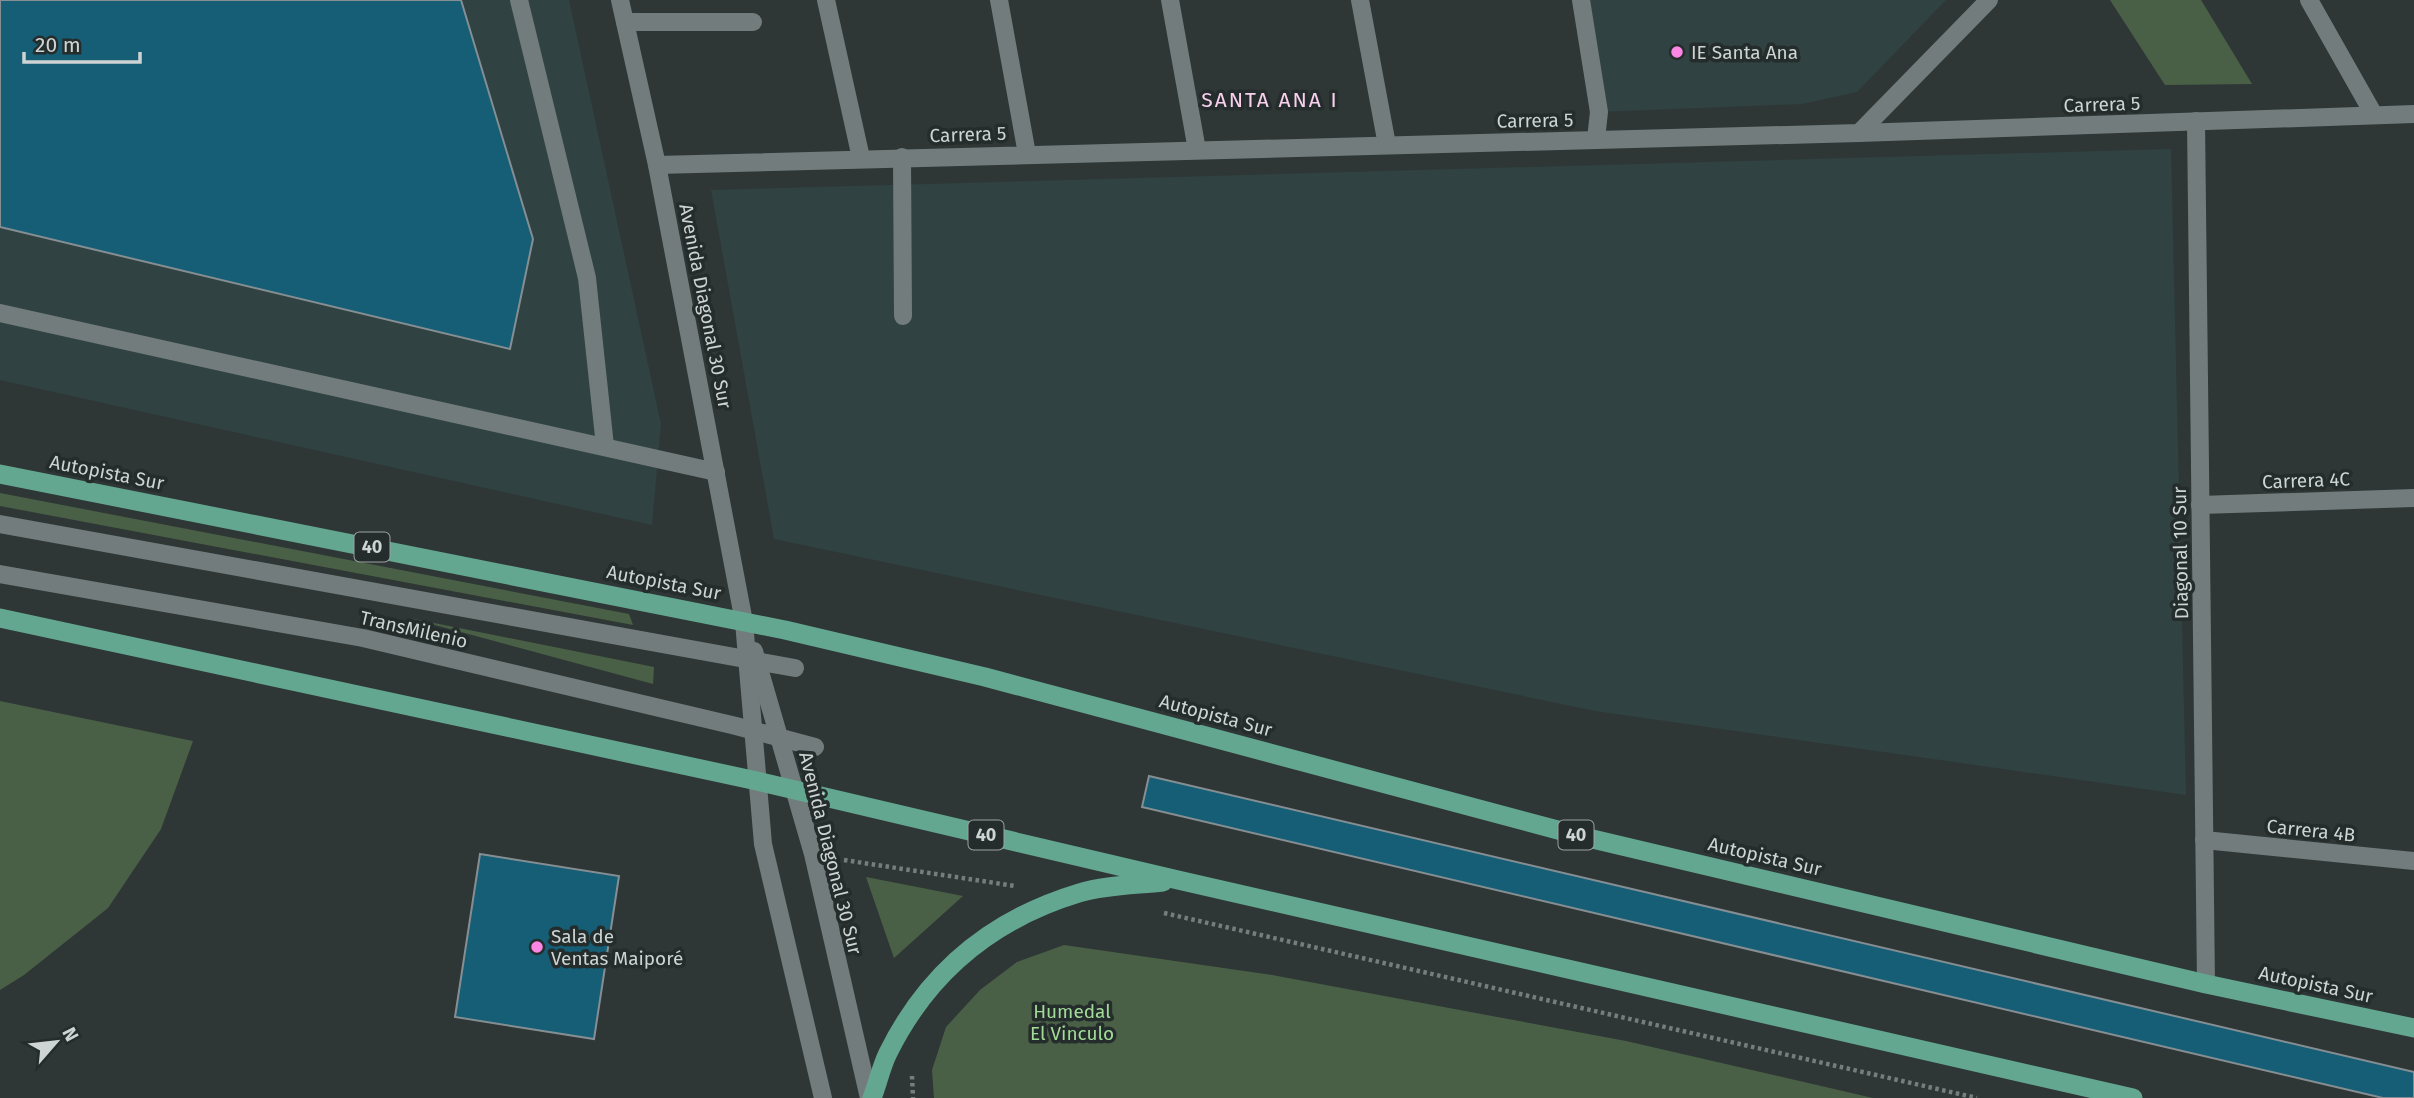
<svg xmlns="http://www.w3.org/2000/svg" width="2414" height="1098" font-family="'Fira Sans',sans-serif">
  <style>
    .built { fill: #304242 }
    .green { fill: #4a6046 }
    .building { fill: #155e75; stroke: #858e92; stroke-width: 2 }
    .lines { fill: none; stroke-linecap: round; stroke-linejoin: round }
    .path { stroke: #767e7d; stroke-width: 4.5; stroke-dasharray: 3.5 3.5; stroke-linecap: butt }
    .service { stroke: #727c7c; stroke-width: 18 }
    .minor { stroke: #727c7c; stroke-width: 18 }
    .tertiary { stroke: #727c7c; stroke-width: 18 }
    .trunk { stroke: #64a790; stroke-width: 19 }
    .poi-dot { fill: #fc86e4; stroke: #242c2c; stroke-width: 2.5 }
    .labels { text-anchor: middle; stroke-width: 7; stroke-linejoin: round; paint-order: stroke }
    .shield { fill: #242c2c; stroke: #9ba2a2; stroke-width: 2 }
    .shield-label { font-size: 18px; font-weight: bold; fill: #ced4d4 }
    .poi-label { font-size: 19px; fill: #ced4d4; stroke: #242c2c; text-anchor: start }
    .street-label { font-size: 19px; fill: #ced4d4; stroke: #242c2c }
    .park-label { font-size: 19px; fill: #a2da97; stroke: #242c2c }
    .neighbourhood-label { font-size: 21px; letter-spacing: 2px; fill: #f8d0ee; stroke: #242c2c }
  </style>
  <rect width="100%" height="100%" fill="#2e3736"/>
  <!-- built -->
  <g class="built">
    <path d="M0,0h569l92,424 -9,101 -652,-145z"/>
    <path d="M1581,0h365l-89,92 -55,12 -203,8z"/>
    <path d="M2171,149l15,646 -591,-84 -821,-172 -63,-349z"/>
  </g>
  <!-- green -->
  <g class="green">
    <path d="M2110,0h91l51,84 -87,1z"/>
    <path d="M0,493l629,121 4,11 -633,-119z"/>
    <path d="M409,618l245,49 -1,17z"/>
    <path d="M0,701l193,40 -32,88 -53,79 -84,67 -24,15z"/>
    <path d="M866,877l97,19 -69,62z"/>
    <path d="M1064,945l208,30 354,66 247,57h-939l-2,-28 14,-43 34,-37 37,-28z"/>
  </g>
  <!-- building -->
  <g class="building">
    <path d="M0,0h461l72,239 -23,110 -510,-122z"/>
    <path d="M1149,776l1265,296v26h-31l-1241,-291z"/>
    <path d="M480,854l139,22 -25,163 -139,-22z"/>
  </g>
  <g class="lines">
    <!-- path -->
    <g class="path">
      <path d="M844,860l171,26"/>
      <path d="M1164,913l813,185"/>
      <path d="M912,1076l1,22"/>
    </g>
    <!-- service -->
    <g class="service">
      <path d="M519,0l68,278 18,168"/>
      <path d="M826,0l35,158"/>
      <path d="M999,0l28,154"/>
      <path d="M1170,0l27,150"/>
      <path d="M1360,0l27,145"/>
      <path d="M1581,0l18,112 -3,27"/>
      <path d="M2309,0l65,115"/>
      <path d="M625,22h128"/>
      <path d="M902,157l1,159"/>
      <path d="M0,313l716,159"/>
      <path d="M0,524l795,144"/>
      <path d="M0,574l363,64 373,88 79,21"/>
    </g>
    <!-- minor -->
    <g class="minor">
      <path d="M2196,121l10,863"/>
      <path d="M1859,133l555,-19"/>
      <path d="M2200,505l214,-7"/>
      <path d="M2204,840l210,21"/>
    </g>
    <!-- tertiary -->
    <g class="tertiary">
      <path d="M620,0l37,165 87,457 19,222 60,254"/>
      <path d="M657,165l1202,-32 130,-133"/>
      <path d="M754,651l59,203 56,244"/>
    </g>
    <!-- trunk -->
    <g class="trunk">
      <path d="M0,474l785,156 200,47 599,160 622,147 208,44"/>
      <path d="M0,618l757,163 421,99 955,218"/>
      <path d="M872,1098c6,-15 9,-31 16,-45 40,-81 105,-134 191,-160 26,-8 57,-8 84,-11"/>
    </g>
  </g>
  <!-- markers -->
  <g class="poi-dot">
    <circle cx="1677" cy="52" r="7"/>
    <circle cx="537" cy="947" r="7"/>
  </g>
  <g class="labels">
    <!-- shield labels -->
    <g class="shield">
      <rect x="354.5" y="532.5" width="35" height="29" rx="5"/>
      <rect x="968.5" y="820.5" width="35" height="29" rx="5"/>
      <rect x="1558.5" y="820.5" width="35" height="29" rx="5"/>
    </g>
    <g class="shield-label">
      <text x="372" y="553">40</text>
      <text x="986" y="841">40</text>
      <text x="1576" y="841">40</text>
    </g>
    <!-- poi labels -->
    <g class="poi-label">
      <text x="1691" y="59">IE Santa Ana</text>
      <text x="551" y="943">Sala de<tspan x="551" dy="22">Ventas Maiporé</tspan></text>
    </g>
    <!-- street labels -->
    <g class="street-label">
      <text transform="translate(2102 104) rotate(-2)" y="7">Carrera 5</text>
      <text transform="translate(1535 120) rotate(-1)" y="7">Carrera 5</text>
      <text transform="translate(968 134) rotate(-2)" y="7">Carrera 5</text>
      <text transform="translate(706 306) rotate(79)" y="7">Avenida Diagonal 30 Sur</text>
      <text transform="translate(107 472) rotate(11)" y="7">Autopista Sur</text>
      <text transform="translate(2306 480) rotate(-2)" y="7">Carrera 4C</text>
      <text transform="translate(2180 553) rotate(-91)" y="7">Diagonal 10 Sur</text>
      <text transform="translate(664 582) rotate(11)" y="7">Autopista Sur</text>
      <text transform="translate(414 629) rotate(13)" y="7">TransMilenio</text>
      <text transform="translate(1216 715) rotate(15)" y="7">Autopista Sur</text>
      <text transform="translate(2311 830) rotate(6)" y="7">Carrera 4B</text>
      <text transform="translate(831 853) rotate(76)" y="7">Avenida Diagonal 30 Sur</text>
      <text transform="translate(1765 856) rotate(13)" y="7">Autopista Sur</text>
      <text transform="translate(2316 984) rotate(12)" y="7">Autopista Sur</text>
    </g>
    <!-- park labels -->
    <g class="park-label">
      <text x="1072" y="1018">Humedal<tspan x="1072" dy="22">El Vinculo</tspan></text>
    </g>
    <!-- neighbourhood labels -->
    <g class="neighbourhood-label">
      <text x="1270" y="107">SANTA ANA I</text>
    </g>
  </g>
  <!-- north arrow -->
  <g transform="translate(56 1042) rotate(62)" stroke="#242c2c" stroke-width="5" paint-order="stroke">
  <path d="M0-5L12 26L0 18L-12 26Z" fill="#ced4d4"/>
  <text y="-10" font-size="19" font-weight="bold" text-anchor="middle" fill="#ced4d4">N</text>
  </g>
  <!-- scale -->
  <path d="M24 52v10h116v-10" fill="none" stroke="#ced4d4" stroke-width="3.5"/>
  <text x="35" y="52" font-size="21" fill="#ced4d4" stroke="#242c2c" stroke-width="5" paint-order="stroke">20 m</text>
</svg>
